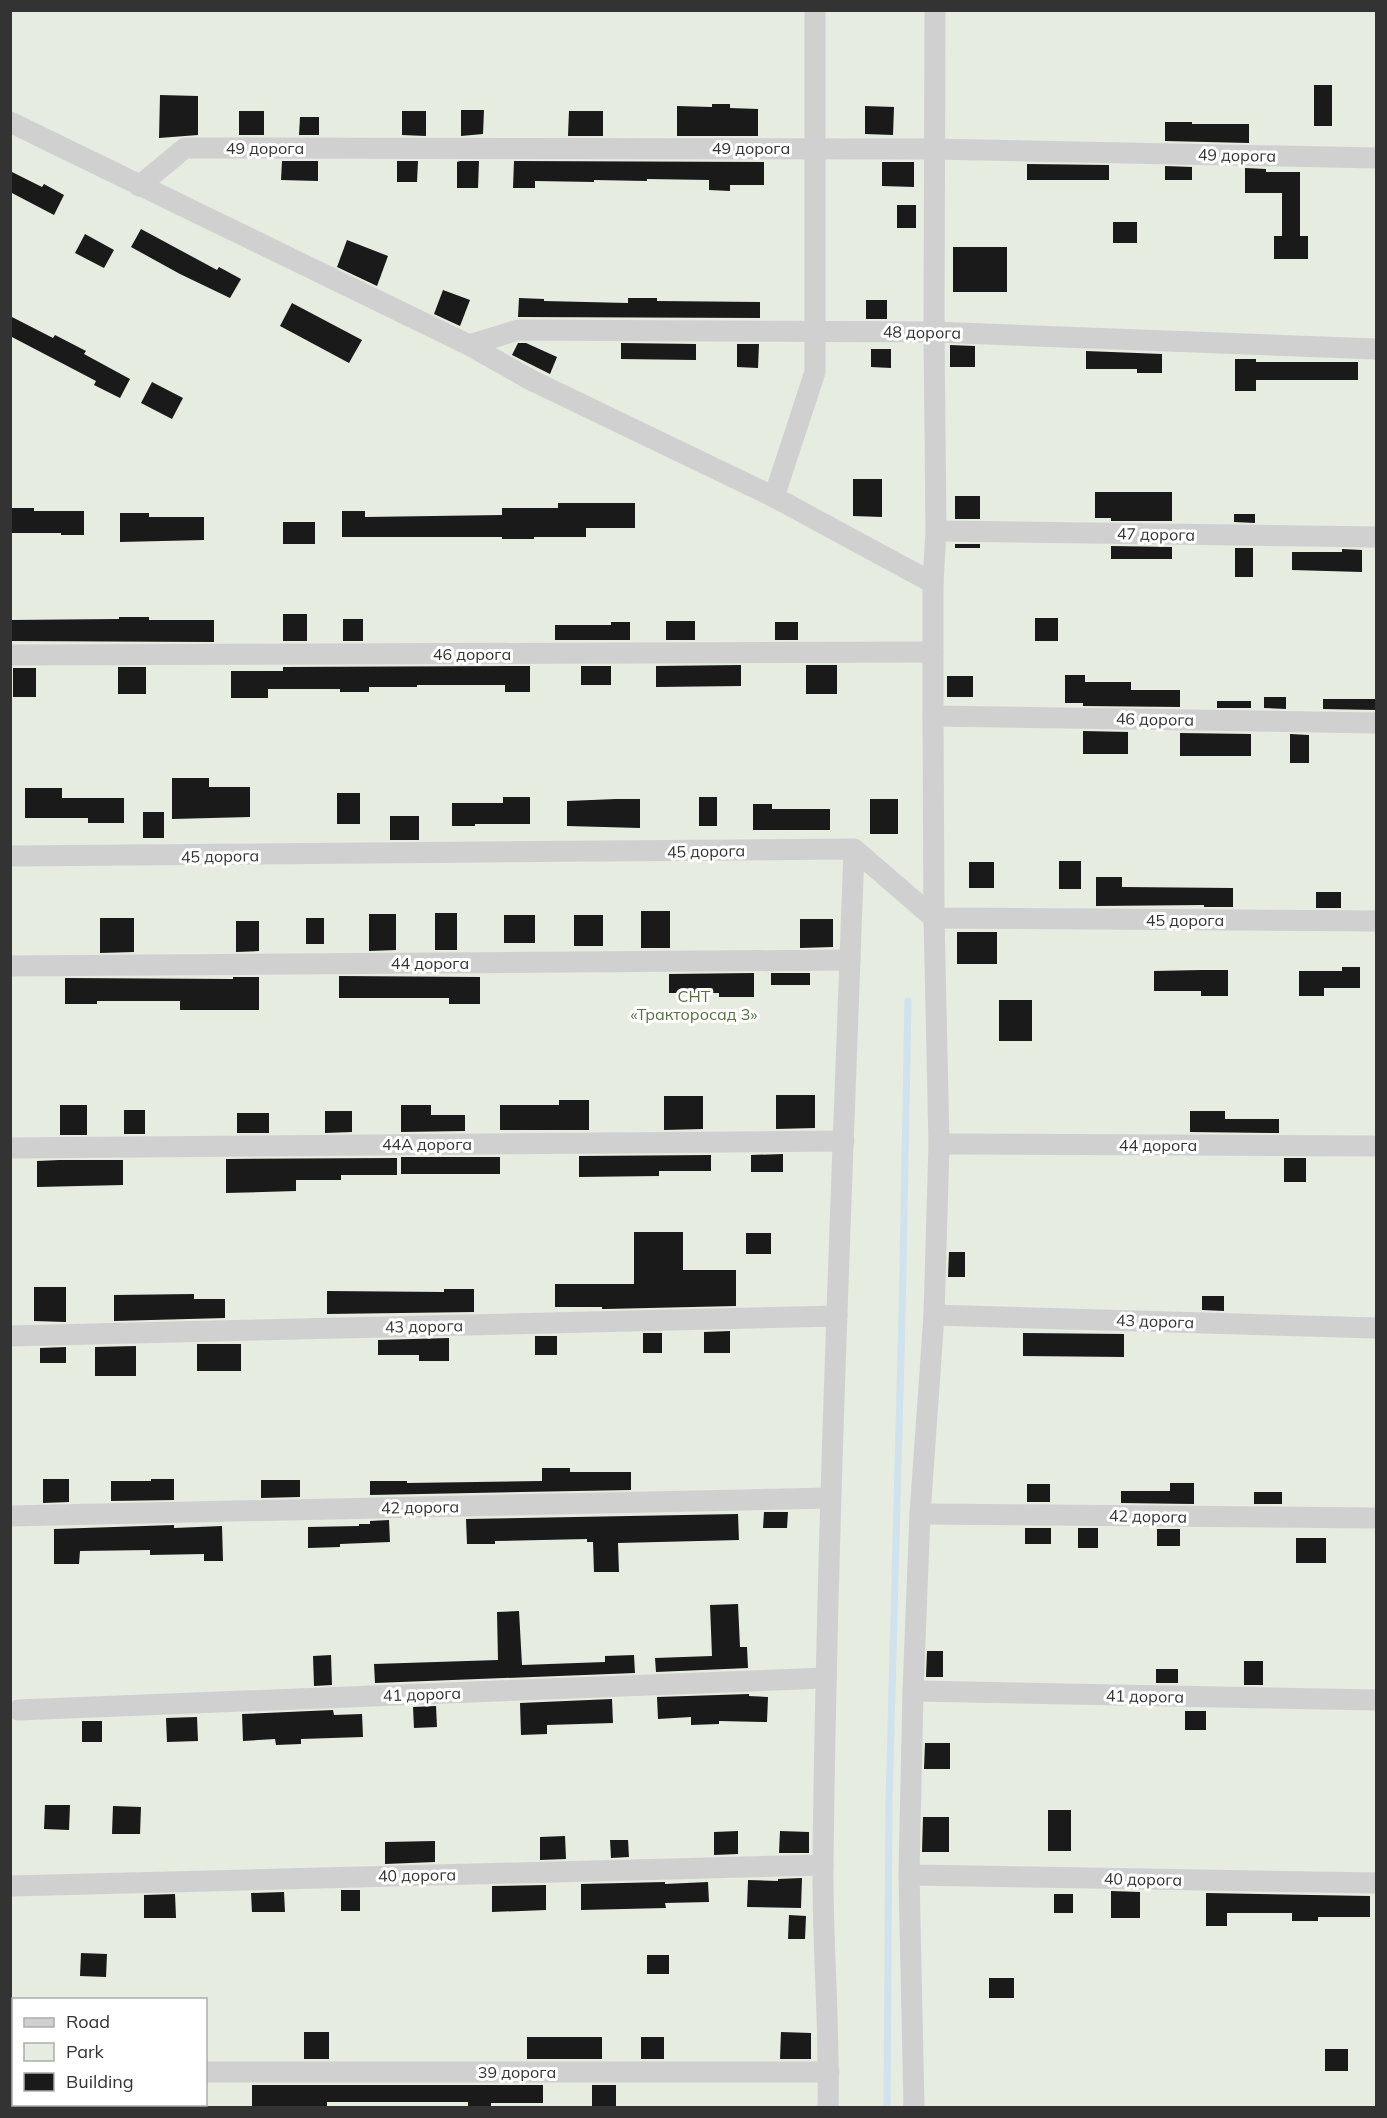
<svg xmlns="http://www.w3.org/2000/svg" width="1387" height="2118" font-family="Mulish,sans-serif">
  <style>
    .green { fill: #e6ecdf; fill-rule: evenodd }
    .lines { fill: none; stroke-linecap: round; stroke-linejoin: round }
    .stream { stroke: #cfe2ee; stroke-width: 7 }
    .building { fill: #1a1a1a }
    .minor { stroke: #d0d0d0; stroke-width: 21 }
    .labels { text-anchor: middle; stroke-width: 6; stroke-linejoin: round; paint-order: stroke }
    .street-label { font-size: 16px; fill: #333; stroke: #fff }
    .park-label { font-size: 16px; fill: #56703f; stroke: #fff }
  </style>
  <rect width="100%" height="100%" fill="#fff"/>
  <!-- green -->
  <path class="green" d="M11,11h1365v2096l-1365,1zM14,2000h192v104h-192z"/>
  <g class="lines">
    <!-- stream -->
    <path class="stream" d="M887,2108l2,-307 13,-483 6,-317"/>
  </g>
  <!-- building -->
  <g class="building">
    <rect x="1314" y="85" width="18" height="41"/>
    <path d="M160,95l38,1v39l-39,3z"/>
    <path d="M712,104h18v4l28,1v27h-81v-30l35,1z"/>
    <path d="M865,106l29,1 -1,28 -28,-1z"/>
    <path d="M461,110h23l-1,24 -22,2z"/>
    <rect x="239" y="111" width="25" height="24"/>
    <path d="M402,111h24v25l-24,-1z"/>
    <path d="M569,111h34v25h-35z"/>
    <path d="M300,117h19v18h-20z"/>
    <path d="M1165,122h27v2h57v19l-84,-2z"/>
    <path d="M282,161h36v20l-37,-1z"/>
    <path d="M397,161h21l-1,21h-20z"/>
    <path d="M460,161h19l-1,27h-21v-26z"/>
    <path d="M514,161l250,1v23h-34v6l-21,-1v-10l-62,-1v2l-53,-1v2l-59,-1v7h-22z"/>
    <path d="M882,162h32v25l-32,-1z"/>
    <path d="M1027,164l82,1v15h-82z"/>
    <path d="M1165,166l27,1v13h-27z"/>
    <path d="M1245,168l21,1v3h34v64h8v23h-34v-23h8v-43h-37z"/>
    <path d="M10,171l32,16 2,-3 20,11 -10,20 -44,-23z"/>
    <rect x="897" y="205" width="19" height="23"/>
    <rect x="1113" y="222" width="24" height="21"/>
    <path d="M141,229l76,41 2,-3 22,12 -11,19 -50,-24 -49,-27z"/>
    <path d="M85,234l29,16 -10,18 -29,-15z"/>
    <path d="M347,240l41,16 -11,30 -40,-19z"/>
    <rect x="953" y="247" width="54" height="45"/>
    <path d="M443,290l27,10 -10,26 -26,-12z"/>
    <path d="M519,298l25,1v2l84,2v-5h29v3l103,1v16l-242,-1z"/>
    <rect x="866" y="300" width="21" height="19"/>
    <path d="M292,303l70,37 -13,23 -69,-37z"/>
    <path d="M10,316l43,22 2,-3 31,16 -2,3 46,25 -10,19 -26,-13 2,-4 -86,-45z"/>
    <path d="M518,343h8l31,14 -7,17 -38,-19z"/>
    <path d="M621,343l75,1v16l-75,-1z"/>
    <path d="M737,344h22l-1,24 -21,-1z"/>
    <path d="M950,345l25,1v21h-25z"/>
    <path d="M871,349h20v19l-20,-1z"/>
    <path d="M1086,351l76,3v19h-25v-4h-51z"/>
    <path d="M1235,359h21v3h102v18h-102v11h-21z"/>
    <path d="M152,382l31,16 -11,21 -31,-16z"/>
    <path d="M853,479h29v38l-29,-1z"/>
    <path d="M1095,492h77v29h-61v-3h-16z"/>
    <rect x="955" y="496" width="25" height="23"/>
    <path d="M558,503h77v25h-49v9h-52v2h-32v-2h-160v-26h23v6l137,-2v-7h56z"/>
    <path d="M10,508h24v3h50v24h-23v-2h-51z"/>
    <path d="M120,513h29v4h55v23l-84,2z"/>
    <path d="M1234,514h21v9l-21,-1z"/>
    <rect x="283" y="522" width="32" height="22"/>
    <rect x="955" y="544" width="25" height="4"/>
    <path d="M1111,546l61,1v12h-61z"/>
    <rect x="1235" y="548" width="18" height="29"/>
    <path d="M1342,549l20,1v22l-70,-2v-18h50z"/>
    <rect x="283" y="614" width="24" height="27"/>
    <path d="M119,617h30v3h65v22l-204,-1v-21l109,-1z"/>
    <rect x="1035" y="618" width="23" height="23"/>
    <rect x="343" y="619" width="20" height="22"/>
    <rect x="666" y="621" width="29" height="19"/>
    <path d="M611,622h19v18h-75v-15h56z"/>
    <rect x="775" y="622" width="23" height="18"/>
    <path d="M741,665v21l-85,1v-21z"/>
    <rect x="806" y="665" width="31" height="29"/>
    <path d="M530,666v26h-25v-7h-88v2h-48v5h-29v-3h-72v9h-37v-27h52v-4z"/>
    <rect x="581" y="666" width="30" height="19"/>
    <rect x="118" y="667" width="28" height="27"/>
    <rect x="13" y="668" width="23" height="29"/>
    <path d="M1065,675h20v7h46v8h49v17l-97,-1v-3h-18z"/>
    <rect x="947" y="676" width="26" height="21"/>
    <path d="M1264,697h22v12l-22,-1z"/>
    <path d="M1323,699h54v11l-54,-1z"/>
    <rect x="1217" y="701" width="34" height="7"/>
    <path d="M1083,731l45,1v22h-45z"/>
    <path d="M1180,733l71,1v22h-71z"/>
    <path d="M1290,734l19,1v28h-19z"/>
    <path d="M172,778h37v9h41v30l-78,2z"/>
    <path d="M25,788h37v10h62v25h-36v-5h-63z"/>
    <rect x="337" y="793" width="23" height="31"/>
    <path d="M503,797h27v27h-55v2h-23v-23h51z"/>
    <rect x="699" y="797" width="18" height="29"/>
    <path d="M616,799h24v29l-73,-2v-25z"/>
    <rect x="870" y="799" width="28" height="35"/>
    <path d="M753,804h19v5h58v21h-77z"/>
    <rect x="143" y="812" width="21" height="26"/>
    <rect x="390" y="816" width="29" height="24"/>
    <rect x="1059" y="861" width="22" height="28"/>
    <rect x="969" y="862" width="25" height="26"/>
    <path d="M1096,877h26v10l111,1v19h-29v-2l-108,1z"/>
    <rect x="1316" y="892" width="25" height="16"/>
    <rect x="641" y="911" width="29" height="37"/>
    <rect x="435" y="913" width="22" height="37"/>
    <path d="M369,914h27v36l-27,1z"/>
    <rect x="504" y="915" width="31" height="28"/>
    <rect x="574" y="915" width="29" height="31"/>
    <path d="M100,918h34v34l-34,1z"/>
    <rect x="306" y="918" width="18" height="26"/>
    <path d="M800,919h33v28l-33,1z"/>
    <path d="M236,921h23v30l-23,1z"/>
    <rect x="957" y="932" width="40" height="32"/>
    <path d="M1342,967h18v21h-36v8h-25v-25h43z"/>
    <path d="M1201,970h27v26h-27v-5h-47v-20z"/>
    <path d="M754,973v24h-35v-4h-50v-19z"/>
    <rect x="771" y="973" width="39" height="12"/>
    <path d="M339,976l141,1v27h-31v-6h-110z"/>
    <path d="M233,977h26v33h-79v-9h-83v3h-32v-26l168,1z"/>
    <rect x="999" y="1000" width="33" height="41"/>
    <path d="M776,1095h39v33l-39,1z"/>
    <path d="M664,1096h39v33l-39,1z"/>
    <path d="M559,1100h30v30h-89v-25h59z"/>
    <rect x="60" y="1105" width="27" height="30"/>
    <path d="M401,1105h30v10h34v16l-64,1z"/>
    <rect x="124" y="1110" width="21" height="24"/>
    <path d="M325,1111h27v21l-27,1z"/>
    <path d="M1190,1111h35v8h54v14l-89,-1z"/>
    <rect x="237" y="1113" width="32" height="20"/>
    <path d="M783,1154v18h-32v-17z"/>
    <path d="M711,1155v16h-52v5l-80,1v-21z"/>
    <rect x="401" y="1157" width="99" height="17"/>
    <path d="M397,1158v17h-56v5h-45v11l-70,2v-34z"/>
    <rect x="1284" y="1158" width="22" height="24"/>
    <path d="M60,1160h63v25l-86,2v-26z"/>
    <path d="M634,1232h49v38h53v36l-131,3h-3v-2h-47v-23h79z"/>
    <rect x="746" y="1233" width="25" height="21"/>
    <path d="M949,1252h16v25h-17z"/>
    <path d="M34,1287h32v35l-32,-1z"/>
    <path d="M444,1289h30v23l-147,2v-23l117,1z"/>
    <path d="M194,1294v5h31v19l-111,3v-26z"/>
    <path d="M1202,1296h22v15l-22,-1z"/>
    <path d="M730,1331v22h-26v-21z"/>
    <rect x="643" y="1333" width="19" height="20"/>
    <path d="M1023,1333l101,1v23l-101,-1z"/>
    <rect x="535" y="1336" width="22" height="19"/>
    <path d="M449,1338v23h-30v-6h-41v-15z"/>
    <rect x="197" y="1344" width="44" height="27"/>
    <path d="M136,1346v30h-41v-29z"/>
    <path d="M66,1347v16h-26v-15z"/>
    <path d="M542,1468h28v4h61v18l-261,5v-14h37v2l135,-2z"/>
    <path d="M43,1479h26v23l-26,1z"/>
    <path d="M151,1479h23v21l-63,1v-20h40z"/>
    <path d="M261,1480h39v17l-39,1z"/>
    <path d="M1170,1483h24v21l-73,-1v-12h49z"/>
    <rect x="1027" y="1484" width="23" height="18"/>
    <rect x="1254" y="1492" width="28" height="12"/>
    <path d="M764,1512h24l-1,16h-24z"/>
    <path d="M738,1514l1,26 -121,3 1,29h-25l-1,-30h-6v-3l-92,2v3h-28l-1,-25z"/>
    <path d="M389,1520l1,22 -50,2v3l-32,1v-21l51,-1v-2h11v-3z"/>
    <path d="M174,1525v3l48,-2 1,35h-19v-7l-54,1v-5l-70,1 -1,13h-25v-35z"/>
    <rect x="1025" y="1528" width="26" height="16"/>
    <rect x="1078" y="1528" width="20" height="20"/>
    <rect x="1157" y="1529" width="23" height="17"/>
    <rect x="1296" y="1538" width="30" height="25"/>
    <path d="M738,1604l2,43h7l1,21 -92,4 -1,-14 57,-2 -2,-51z"/>
    <path d="M519,1611l3,54 83,-3v-6l29,-1 1,18 -260,10 -1,-19 124,-4 -1,-48z"/>
    <path d="M927,1651h16v26h-17z"/>
    <path d="M331,1655l1,30 -18,1 -1,-30z"/>
    <rect x="1244" y="1661" width="19" height="24"/>
    <rect x="1156" y="1669" width="22" height="14"/>
    <path d="M749,1694v2l19,1 -1,25 -48,-1v3l-28,1v-8l-33,2 -1,-22z"/>
    <path d="M612,1699l1,24 -66,2v9l-26,1 -1,-32z"/>
    <path d="M436,1706l1,21 -23,1 -1,-21z"/>
    <path d="M333,1710l1,5 28,-1 1,23 -62,2v5l-25,1 -1,-6 -32,2 -1,-27z"/>
    <rect x="1185" y="1711" width="21" height="19"/>
    <path d="M197,1717l1,24 -31,1 -1,-24z"/>
    <rect x="82" y="1721" width="20" height="21"/>
    <path d="M925,1743h25v26h-26z"/>
    <path d="M45,1805h25l-1,25 -25,-1z"/>
    <path d="M113,1806l28,1 -1,27h-28z"/>
    <rect x="1048" y="1810" width="23" height="41"/>
    <path d="M923,1817h26v35h-27z"/>
    <path d="M738,1831v23l-24,1v-23z"/>
    <path d="M780,1831l29,1v21h-30z"/>
    <path d="M565,1836l1,23 -26,1v-23z"/>
    <path d="M610,1840h18l1,17 -18,1z"/>
    <path d="M435,1841v21l-50,2v-22z"/>
    <path d="M802,1878l-1,30 -54,-1 1,-27 30,1v-2z"/>
    <path d="M665,1882v2l43,-2 1,20 -44,1 1,5 -85,2v-26z"/>
    <path d="M546,1885v25l-54,2v-26z"/>
    <rect x="341" y="1890" width="19" height="21"/>
    <path d="M1111,1891l29,1v26h-29z"/>
    <path d="M284,1892l1,20h-33l-1,-19z"/>
    <path d="M1206,1893l164,3v21h-52v4h-26v-8h-65v13h-21z"/>
    <path d="M175,1894l1,24h-32v-23z"/>
    <rect x="1054" y="1894" width="19" height="19"/>
    <path d="M789,1915l17,1 -1,23h-17z"/>
    <path d="M81,1953l26,1 -1,23 -26,-1z"/>
    <rect x="647" y="1955" width="22" height="19"/>
    <rect x="989" y="1978" width="25" height="20"/>
    <rect x="304" y="2032" width="25" height="27"/>
    <path d="M781,2032l30,1v26h-31z"/>
    <rect x="527" y="2037" width="75" height="22"/>
    <rect x="641" y="2037" width="23" height="22"/>
    <rect x="1325" y="2049" width="23" height="22"/>
    <path d="M252,2085h291v18h-52v3h-23v-4h-141v4l-75,2z"/>
    <rect x="592" y="2085" width="24" height="21"/>
  </g>
  <g class="lines">
    <!-- minor -->
    <g class="minor">
      <path d="M10,122l459,223 62,35 243,117 159,86"/>
      <path d="M139,186l46,-38 749,1 442,9"/>
      <path d="M469,345l49,-15 416,2 442,17"/>
      <path d="M774,497l41,-125v-362"/>
      <path d="M936,531l440,6"/>
      <path d="M10,655l923,-3"/>
      <path d="M933,716l443,7"/>
      <path d="M10,856l844,-7 80,69 442,3"/>
      <path d="M10,966l840,-6"/>
      <path d="M939,1144l437,2"/>
      <path d="M10,1148l834,-7"/>
      <path d="M934,1315l442,13"/>
      <path d="M10,1336l827,-20"/>
      <path d="M920,1514l456,4"/>
      <path d="M10,1516l820,-18"/>
      <path d="M913,1691l463,9"/>
      <path d="M18,1710l808,-32"/>
      <path d="M909,1875l467,8"/>
      <path d="M10,1886l813,-21"/>
      <path d="M10,2072h4"/>
      <path d="M206,2072h623"/>
      <path d="M828,2108c2,-83 -6,-165 -5,-247 4,-337 19,-675 31,-1012"/>
      <path d="M914,2108l-5,-233 4,-184 7,-177 14,-199 5,-171 -5,-226 -1,-202v-133l3,-52 -2,-199 1,-322"/>
    </g>
  </g>
  <g class="labels">
    <!-- street labels -->
    <g class="street-label">
      <text x="265" y="154">49 дорога</text>
      <text x="751" y="154">49 дорога</text>
      <text transform="translate(1237 155) rotate(1)" y="6">49 дорога</text>
      <text transform="translate(922 332) rotate(1)" y="6">48 дорога</text>
      <text transform="translate(1156 534) rotate(1)" y="6">47 дорога</text>
      <text x="472" y="660">46 дорога</text>
      <text transform="translate(1155 719) rotate(1)" y="6">46 дорога</text>
      <text transform="translate(706 851) rotate(-1)" y="6">45 дорога</text>
      <text transform="translate(220 856) rotate(-1)" y="6">45 дорога</text>
      <text x="1185" y="926">45 дорога</text>
      <text x="430" y="969">44 дорога</text>
      <text x="427" y="1150">44А дорога</text>
      <text x="1158" y="1151">44 дорога</text>
      <text transform="translate(1155 1321) rotate(2)" y="6">43 дорога</text>
      <text transform="translate(424 1326) rotate(-1)" y="6">43 дорога</text>
      <text transform="translate(420 1507) rotate(-1)" y="6">42 дорога</text>
      <text transform="translate(1148 1516) rotate(1)" y="6">42 дорога</text>
      <text transform="translate(422 1694) rotate(-2)" y="6">41 дорога</text>
      <text transform="translate(1145 1696) rotate(1)" y="6">41 дорога</text>
      <text transform="translate(417 1875) rotate(-1)" y="6">40 дорога</text>
      <text transform="translate(1143 1879) rotate(1)" y="6">40 дорога</text>
      <text x="517" y="2078">39 дорога</text>
    </g>
    <!-- park labels -->
    <g class="park-label">
      <text x="694" y="1002">СНТ<tspan x="694" dy="18">«Тракторосад 3»</tspan></text>
    </g>
  </g>
  <!-- border -->
  <rect width="1387" height="2118" fill="none" stroke="#333333" stroke-width="24"/>
  <!-- legend -->
  <rect x="12" y="1998" width="195" height="108" fill="#ffffff" stroke="#adadad" stroke-width="1.5"/>
  <rect x="24" y="2018" width="30" height="9" fill="#d0d0d0" stroke="#adadad" stroke-width="1.5"/>
  <text x="66" y="2028" font-size="18" fill="#333333">Road</text>
  <rect x="24" y="2043" width="30" height="18" fill="#e6ecdf" stroke="#adadad" stroke-width="1.5"/>
  <text x="66" y="2058" font-size="18" fill="#333333">Park</text>
  <rect x="24" y="2073" width="30" height="18" fill="#1a1a1a" stroke="#adadad" stroke-width="1.5"/>
  <text x="66" y="2088" font-size="18" fill="#333333">Building</text>
</svg>
